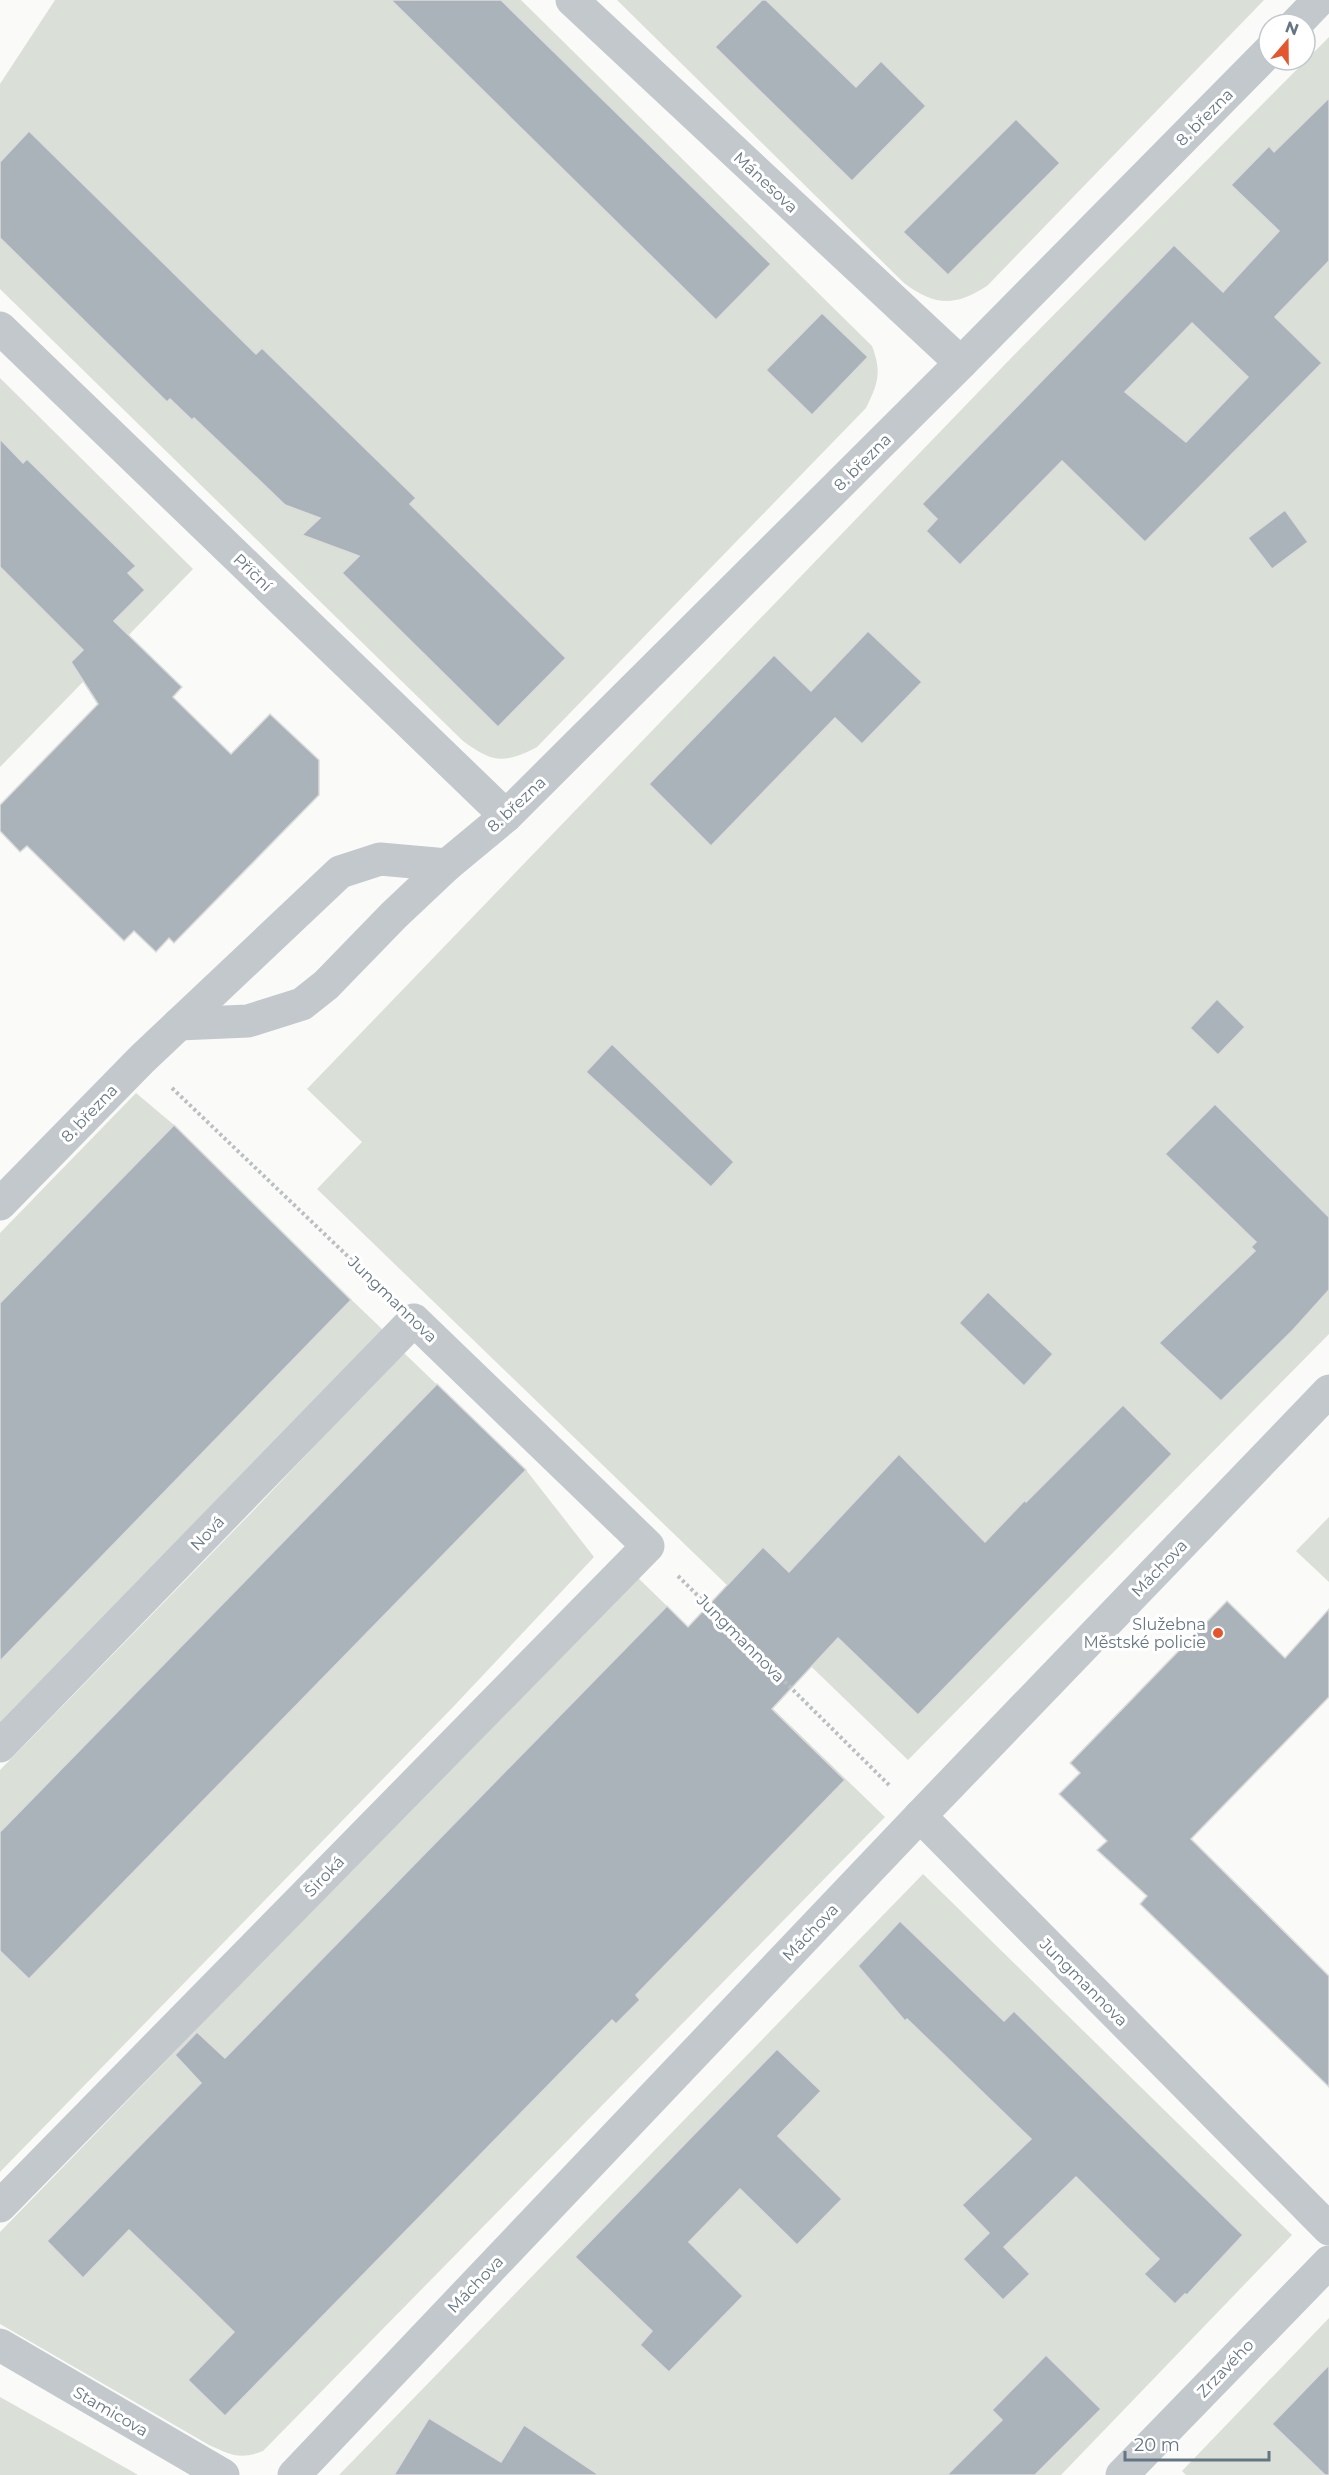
<svg xmlns="http://www.w3.org/2000/svg" width="1329" height="2475" font-family="Montserrat,sans-serif">
  <style>
    .green { fill: #dadfd7 }
    .building { fill: #aab3b9; stroke: #dcdcda; stroke-width: 1.5; fill-rule: evenodd }
    .lines { fill: none; stroke-linecap: round; stroke-linejoin: round }
    .path { stroke: #bbbfc2; stroke-width: 4; stroke-dasharray: 3 3; stroke-linecap: butt }
    .minor { stroke: #c3c8cc; stroke-width: 33 }
    .poi-dot { fill: #e4572e; stroke: #fff; stroke-width: 2 }
    .labels { text-anchor: middle; stroke-width: 6; stroke-linejoin: round; paint-order: stroke }
    .street-label { font-size: 16px; fill: #657683; stroke: #fff }
    .poi-label { font-size: 16px; fill: #657683; stroke: #fff; text-anchor: end }
  </style>
  <rect width="100%" height="100%" fill="#fafaf8"/>
  <!-- green -->
  <g class="green">
    <path d="M55,0h466l351,346c10,27 6,37 -6,62l-329,339c-33,17 -44,16 -74,-6l-463,-452v-205z"/>
    <path d="M617,0h647l-277,286c-33,21 -52,20 -83,-3z"/>
    <path d="M1329,37v1297l-421,426 -591,-571 45,-47 -55,-53 708,-735z"/>
    <path d="M0,378l193,191 -193,198z"/>
    <path d="M136,1093l38,32 87,88 122,117 -383,395v-492z"/>
    <path d="M403,1352l123,118 68,87 -140,149 -454,466v-402l252,-258z"/>
    <path d="M1329,1517v65l-33,-31z"/>
    <path d="M636,1576l249,241 -622,634c-23,9 -32,4 -54,-6l-209,-121v-92z"/>
    <path d="M923,1874l369,361 -231,240h-722z"/>
    <path d="M1329,2318v157h-143l-4,-4z"/>
    <path d="M0,2397l133,75 5,3h-138z"/>
  </g>
  <!-- building -->
  <g class="building">
    <path d="M391,0h110l270,264 -55,56z"/>
    <path d="M762,0h4l90,87 25,-26 45,45 -74,75 -137,-134z"/>
    <path d="M1329,98v163l-54,56 47,46 -177,179 -83,-81 -102,104 -34,-34 11,-12 -15,-15 252,-259 49,47 56,-61 -48,-46 38,-39 5,6zM1192,323l56,54 -62,65 -61,-50z"/>
    <path d="M1016,119l44,44 -112,112 -45,-43z"/>
    <path d="M29,131l227,223 6,-6 154,150 -6,6 156,154 -68,69 -156,-154 17,-17 -57,-21 18,-17 -35,-13 -91,-87 -2,2 -22,-21 -3,3 -167,-164v-76z"/>
    <path d="M822,313l46,44 -56,58 -46,-45z"/>
    <path d="M0,439l23,24 4,-4 109,107 -8,7 17,17 -31,31 68,66 -9,10 58,57 39,-40 49,46v35l-145,148 -5,-5 -13,14 -22,-21 -10,10 -97,-95 -7,6 -20,-21v-26l98,-101 -27,-42 12,-12 -83,-83z"/>
    <path d="M1285,510l23,32 -36,27 -24,-31z"/>
    <path d="M868,631l54,51 -60,62 -27,-26 -124,128 -62,-62 125,-129 37,36z"/>
    <path d="M1217,999l28,28 -27,28 -28,-27z"/>
    <path d="M612,1044l122,118 -23,25 -125,-115z"/>
    <path d="M1215,1104l114,113v73l-36,40 -72,71 -62,-58 96,-92 -4,-4 5,-5 -91,-88z"/>
    <path d="M174,1125l177,175 -351,361v-358z"/>
    <path d="M988,1292l65,62 -29,32 -65,-63z"/>
    <path d="M437,1384l89,86 -497,509 -29,-28v-119z"/>
    <path d="M1123,1405l49,49 -254,261 -80,-77 -66,71 73,71 -209,215 4,5 -24,24 -4,-4 -387,396 -37,-36 46,-48 -52,-51 -53,-51 -46,48 -36,-37 154,-158 -26,-28 22,-23 28,26 442,-452 21,21 75,-80 26,25 110,-118 86,88 40,-42 1,2z"/>
    <path d="M1227,1601l58,57 44,-49v88l-138,142 138,137v111l-189,-183 7,-8 -50,-46 10,-9 -48,-47 21,-21 -10,-10z"/>
    <path d="M900,1921l104,100 10,-10 229,224 -56,60 -2,-1 -10,10 -31,-30 15,-15 -83,-82 -72,70 26,27 -27,26 -40,-41 26,-26 -27,-28 69,-66 -124,-120 -2,2 -47,-55z"/>
    <path d="M777,2049l44,42 -43,45 64,63 -45,46 -57,-56 -51,53 54,54 -74,76 -29,-27 12,-14 -77,-74z"/>
    <path d="M1046,2355l55,54 -66,66h-88l55,-55 -10,-10z"/>
    <path d="M1329,2365v110h-4l-53,-51z"/>
    <path d="M429,2418l72,44 23,-37 75,50h-205z"/>
  </g>
  <g class="lines">
    <!-- path -->
    <g class="path">
      <path d="M172,1088l211,202"/>
      <path d="M678,1576l212,210"/>
    </g>
    <!-- minor -->
    <g class="minor">
      <path d="M572,0l389,363"/>
      <path d="M1296,24l23,-24"/>
      <path d="M0,328l506,488"/>
      <path d="M179,1024l69,-3 54,-17 24,-19 68,-70 53,-50 59,-49 455,-453 308,-312"/>
      <path d="M0,1204l142,-145 198,-187 40,-13 67,6"/>
      <path d="M0,1746l414,-426 234,226 -648,660"/>
      <path d="M920,1816l409,413"/>
      <path d="M0,2345l223,130"/>
      <path d="M294,2475l626,-659 409,-425"/>
      <path d="M1122,2475l207,-213"/>
    </g>
  </g>
  <!-- markers -->
  <circle class="poi-dot" cx="1218" cy="1633" r="6"/>
  <g class="labels">
    <!-- street labels -->
    <g class="street-label">
      <text transform="translate(1204 117) rotate(-45)" y="6">8. března</text>
      <text transform="translate(766 182) rotate(43)" y="6">Mánesova</text>
      <text transform="translate(862 462) rotate(-45)" y="6">8. března</text>
      <text transform="translate(253 572) rotate(44)" y="6">Příční</text>
      <text transform="translate(516 804) rotate(-43)" y="6">8. března</text>
      <text transform="translate(89 1113) rotate(-46)" y="6">8. března</text>
      <text transform="translate(393 1299) rotate(44)" y="6">Jungmannova</text>
      <text transform="translate(207 1533) rotate(-46)" y="6">Nová</text>
      <text transform="translate(1159 1568) rotate(-46)" y="6">Máchova</text>
      <text transform="translate(741 1638) rotate(45)" y="6">Jungmannova</text>
      <text transform="translate(324 1876) rotate(-46)" y="6">Široká</text>
      <text transform="translate(810 1932) rotate(-46)" y="6">Máchova</text>
      <text transform="translate(1084 1982) rotate(45)" y="6">Jungmannova</text>
      <text transform="translate(475 2284) rotate(-46)" y="6">Máchova</text>
      <text transform="translate(1225 2368) rotate(-46)" y="6">Zrzavého</text>
      <text transform="translate(111 2411) rotate(30)" y="6">Stamicova</text>
    </g>
    <!-- poi labels -->
    <g class="poi-label">
      <text x="1206" y="1630">Služebna<tspan x="1206" dy="18">Městské policie</tspan></text>
    </g>
  </g>
  <!-- north arrow -->
  <g transform="translate(1287 42) rotate(20)"><circle r="28" fill="#ffffff" stroke="#c1c8cd" stroke-width="1.5"/>
  <path d="M0-4.5L10 22L0 15L-10 22Z" fill="#e4572e"/>
  <text y="-9" font-size="16" font-weight="bold" text-anchor="middle" fill="#657683">N</text>
  </g>
  <!-- scale -->
  <path d="M1125 2451v9h144v-9" fill="none" stroke="#657683" stroke-width="3"/>
  <text x="1134" y="2451" font-size="18" fill="#657683" stroke="#ffffff" stroke-width="4.5" paint-order="stroke">20 m</text>
</svg>
